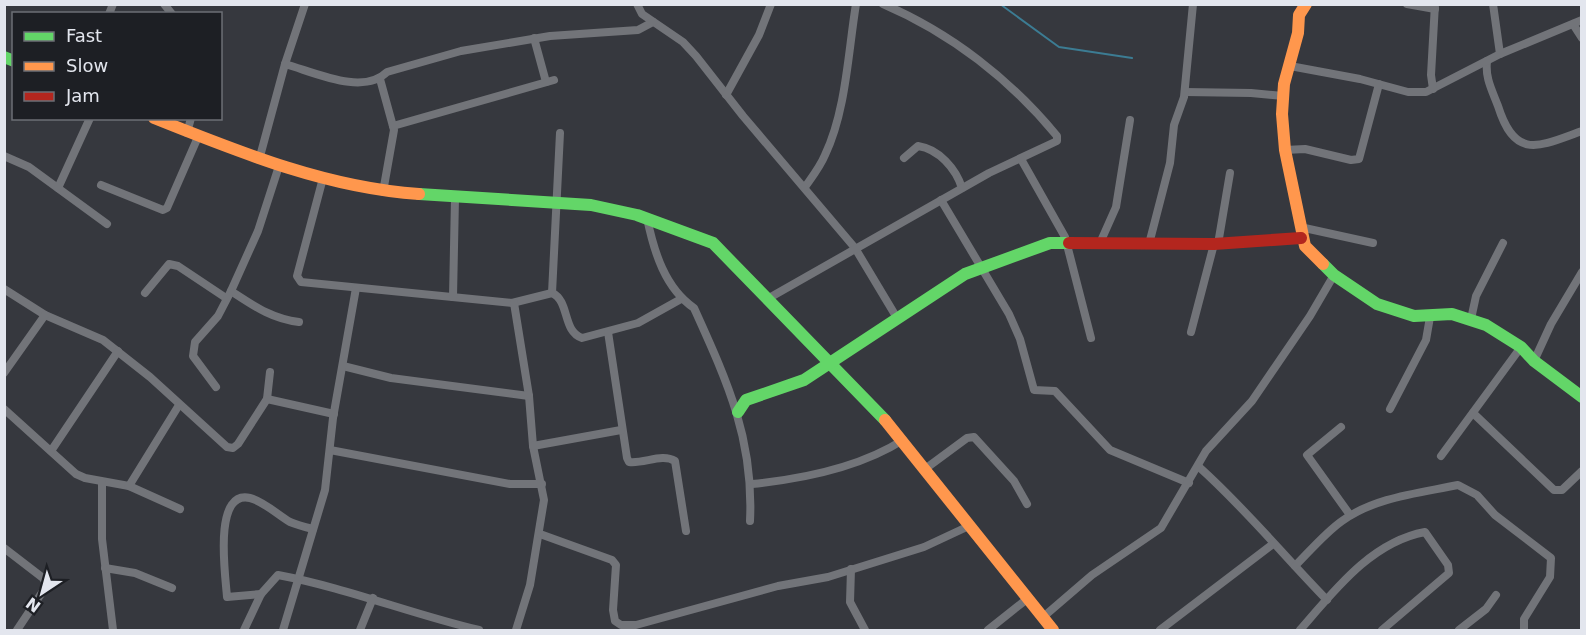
<svg xmlns="http://www.w3.org/2000/svg" width="1586" height="635" font-family="'DejaVu Sans',sans-serif">
  <style>
    .lines { fill: none; stroke-linecap: round; stroke-linejoin: round }
    .stream { stroke: #3c7c93; stroke-width: 2 }
    .street { stroke: #727479; stroke-width: 8 }
    .fast { stroke: #63d668; stroke-width: 12 }
    .slow { stroke: #ff974d; stroke-width: 12 }
    .jam { stroke: #b3261e; stroke-width: 12 }
  </style>
  <rect width="100%" height="100%" fill="#36383e"/>
  <g class="lines">
    <!-- stream -->
    <path class="stream" d="M1000,4l59,43 73,11"/>
    <!-- street -->
    <g class="street">
      <path d="M164,4l8,10"/>
      <path d="M637,4l5,10 41,28 13,14 47,60 112,132 42,70"/>
      <path d="M1407,4l28,5"/>
      <path d="M1493,4l7,50"/>
      <path d="M109,14l4,-10"/>
      <path d="M1573,24l9,14"/>
      <path d="M534,38l12,44"/>
      <path d="M1487,61c-2,17 5,29 11,45 17,54 40,41 84,25"/>
      <path d="M285,64l20,-60"/>
      <path d="M1290,66l70,13 48,13h18l74,-38 82,-34"/>
      <path d="M380,79l14,51 -11,62"/>
      <path d="M1433,89l-2,-14 4,-71"/>
      <path d="M1185,92l66,1 32,3"/>
      <path d="M726,95l33,-60 12,-31"/>
      <path d="M393,126l161,-46"/>
      <path d="M187,133l4,-15"/>
      <path d="M1285,150l20,-1 46,11 8,-1 20,-75"/>
      <path d="M4,156l25,11 78,57"/>
      <path d="M904,158l14,-12c21,3 38,23 44,42"/>
      <path d="M1021,159l44,78 26,101"/>
      <path d="M259,160l26,-96c29,8 78,32 102,8l74,-21 89,-15 88,-6 15,-8"/>
      <path d="M323,178l-26,98 4,6 211,21 40,-10c18,8 10,38 30,45l56,-15 43,-24"/>
      <path d="M101,185l62,25 4,-2 31,-71"/>
      <path d="M805,187c7,-10 15,-20 20,-32 21,-44 23,-102 31,-151"/>
      <path d="M58,188l32,-70"/>
      <path d="M941,200l68,114 11,25 14,51 21,1 55,59 79,33"/>
      <path d="M647,218c7,34 18,70 47,90 33,73 60,131 56,213"/>
      <path d="M1300,227l73,16"/>
      <path d="M1100,243l16,-36 14,-87"/>
      <path d="M1149,244l21,-81 4,-38 10,-28 9,-93"/>
      <path d="M1218,244l12,-71"/>
      <path d="M4,289l41,26 58,25 47,37 77,70 6,1 5,-4 29,-45 3,-27"/>
      <path d="M231,291c23,15 41,28 68,31"/>
      <path d="M145,293l24,-29 9,2 48,32"/>
      <path d="M552,293l8,-160"/>
      <path d="M453,297l2,-99"/>
      <path d="M769,298l220,-125 68,-32v-5c-46,-56 -106,-103 -174,-132"/>
      <path d="M514,303l15,93 4,50 11,54 -14,85 -14,45"/>
      <path d="M1471,319l5,-23 27,-53"/>
      <path d="M608,332l19,126 2,4c15,2 33,-9 46,-1l11,70"/>
      <path d="M1191,332l23,-88"/>
      <path d="M1534,361l17,-37 31,-52"/>
      <path d="M343,366l48,12 138,18"/>
      <path d="M4,373l41,-58"/>
      <path d="M216,387l-23,-31 2,-14 23,-26 13,-25 27,-60 21,-65"/>
      <path d="M267,399l67,15"/>
      <path d="M4,409l72,65 9,4 44,8 51,23"/>
      <path d="M1390,409l36,-69 4,-23"/>
      <path d="M1473,413l81,77h8l20,-19"/>
      <path d="M1341,427l-34,28 43,60"/>
      <path d="M533,446l88,-16"/>
      <path d="M330,450l180,34h32"/>
      <path d="M51,451l67,-100"/>
      <path d="M1441,456l80,-109"/>
      <path d="M1199,467c46,41 85,89 128,133"/>
      <path d="M925,469l42,-31 7,-1 40,44 13,23"/>
      <path d="M102,482v57l11,91"/>
      <path d="M752,484c50,-5 107,-16 151,-44"/>
      <path d="M129,486l50,-81"/>
      <path d="M540,534l72,26 4,5 -3,45 2,11 6,4h15l142,-39 50,-9 96,-30 45,-21"/>
      <path d="M4,548l39,30 4,7 -30,45"/>
      <path d="M1295,566c15,-15 30,-33 47,-45 33,-24 78,-28 116,-36l19,10 18,20 56,43 -1,19 -26,42v11"/>
      <path d="M105,568l30,5 37,15"/>
      <path d="M851,569l-1,33 15,28"/>
      <path d="M261,594l-34,3c-1,-17 -15,-108 23,-99 13,3 28,17 40,24 7,3 15,5 23,7"/>
      <path d="M1042,618l50,-43 69,-47 45,-77 46,-50 58,-85 24,-41"/>
      <path d="M244,630l17,-36 17,-19c69,13 133,39 201,55"/>
      <path d="M283,630l42,-140 8,-72 23,-130"/>
      <path d="M360,630l13,-32"/>
      <path d="M988,630l39,-31"/>
      <path d="M1160,630l113,-86"/>
      <path d="M1300,630c34,-39 71,-88 125,-98l23,33 1,8 -67,57"/>
      <path d="M1459,630l27,-21 10,-14"/>
    </g>
    <!-- fast -->
    <g class="fast">
      <path d="M4,57l10,4"/>
      <path d="M419,194l172,11 46,10 76,28 172,177"/>
      <path d="M1323,264l11,11 43,29 37,12 38,-2 34,11 35,22 13,14 48,36"/>
      <path d="M738,412l8,-12 58,-20 161,-106 85,-31h19"/>
    </g>
    <!-- slow -->
    <g class="slow">
      <path d="M1306,4l-7,11 -1,18 -14,51 -2,30 3,36 20,96 18,18"/>
      <path d="M154,118c85,34 173,70 265,76"/>
      <path d="M885,420l168,210"/>
    </g>
    <!-- jam -->
    <path class="jam" d="M1069,243l145,1 87,-6"/>
  </g>
  <!-- border -->
  <rect width="1586" height="635" fill="none" stroke="#e3e6ee" stroke-width="12"/>
  <!-- legend -->
  <rect x="12" y="12" width="210" height="108" fill="#1d1f24" stroke="#6c6f75" stroke-width="1.5"/>
  <rect x="24" y="32" width="30" height="9" fill="#63d668" stroke="#6c6f75" stroke-width="1.5"/>
  <text x="66" y="42" font-size="18" fill="#e3e6ee">Fast</text>
  <rect x="24" y="62" width="30" height="9" fill="#ff974d" stroke="#6c6f75" stroke-width="1.5"/>
  <text x="66" y="72" font-size="18" fill="#e3e6ee">Slow</text>
  <rect x="24" y="92" width="30" height="9" fill="#b3261e" stroke="#6c6f75" stroke-width="1.5"/>
  <text x="66" y="102" font-size="18" fill="#e3e6ee">Jam</text>
  <!-- north arrow -->
  <g transform="translate(42 593) rotate(216)" stroke="#1d1f24" stroke-width="4.5" paint-order="stroke">
  <path d="M0-4.5L10 22L0 15L-10 22Z" fill="#e3e6ee"/>
  <text y="-9" font-size="16" font-weight="bold" text-anchor="middle" fill="#e3e6ee">N</text>
  </g>
</svg>
